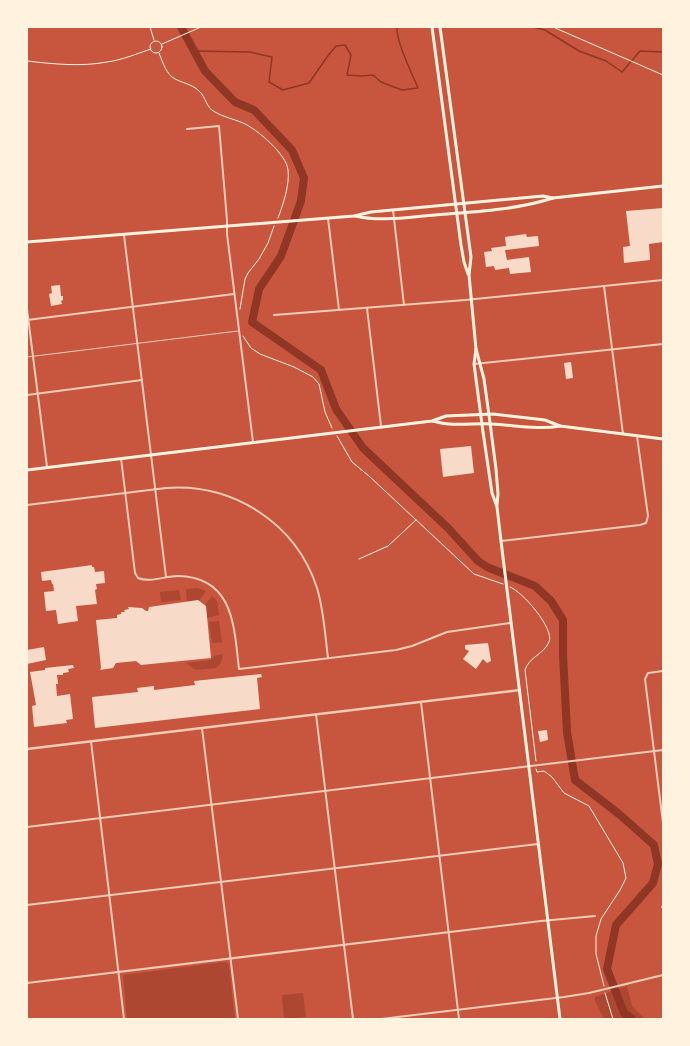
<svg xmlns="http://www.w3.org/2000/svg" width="690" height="1046" font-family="'Archivo Narrow',sans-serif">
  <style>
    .green { fill: #ae4732 }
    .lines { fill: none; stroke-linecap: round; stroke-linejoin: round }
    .stream { stroke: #8f3625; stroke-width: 1.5 }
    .river { stroke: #8f3625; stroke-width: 8 }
    .building { fill: #f7dbc8 }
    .path { stroke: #fff3e0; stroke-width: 1 }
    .service { stroke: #f1ccb7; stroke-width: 1 }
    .minor { stroke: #f1ccb7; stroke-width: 2 }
    .tertiary { stroke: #f1ccb7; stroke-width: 2.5 }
    .secondary { stroke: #fff3e0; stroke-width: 3 }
    .primary { stroke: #fff3e0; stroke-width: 3 }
  </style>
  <rect width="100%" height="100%" fill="#c8553d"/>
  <!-- green -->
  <g class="green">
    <path d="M198,588l8,3 -7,10 -12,1 -1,-13z"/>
    <path d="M179,590l2,10 -20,2 -1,-10z"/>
    <path d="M212,596l5,5 2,14 -12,3 -2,-13z"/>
    <path d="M219,621l3,21 -10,1 -3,-21z"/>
    <path d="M223,654l-2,9 -5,5 -20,2 -10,-7 25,-3 3,-4z"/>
    <path d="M223,962l5,1 1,3 6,53h-108l-4,-44z"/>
    <path d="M627,986l5,20 13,13h-41l-9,-18v-4z"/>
    <path d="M303,993l3,24 -22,2 -2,-24z"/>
  </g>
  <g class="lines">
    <!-- stream -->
    <g class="stream">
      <path d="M533,27l12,3 34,21 27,10 16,11 18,-21 23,1"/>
      <path d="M194,51l56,1 22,5 -3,25 14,8 26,-7 18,-26 9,-11 9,-1 6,10 -4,20 15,1 11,-1 8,7 21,8 16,-2c-6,-15 -22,-46 -21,-61"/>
    </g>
    <!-- river -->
    <path class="river" d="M181,27l24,44 30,31 19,8 38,40 12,28 -3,23 -20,55 -22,33 -7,33 69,48 15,39 27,39 85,80 30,33 9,6 48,19 16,15 12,19v35l4,77 8,48 44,34 35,31 4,19 -5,19 -37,42 -9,44 17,44 8,6"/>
  </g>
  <!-- building -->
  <g class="building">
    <path d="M663,208v34l-14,2 1,16 -26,3 -1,-16 7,-1 -4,-35z"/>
    <path d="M526,234l1,3 11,-1 1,10 -34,4 2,10 22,-3 2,15 -21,2 -1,-6 -14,2 -1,-4 -8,1 -2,-15 8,-1 -1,-3 15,-2 -1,-9z"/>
    <path d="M60,285l1,11h2v4l-2,1 1,3 -11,2 -2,-12 3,-1 -1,-7z"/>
    <path d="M571,362l2,16 -7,1 -2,-16z"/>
    <path d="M471,446l3,27 -31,4 -3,-28z"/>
    <path d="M92,565v2h2l1,5 9,-1 1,12 -9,1 1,5 -2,1 2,14 -21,2 2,15 -20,3 -2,-14 -10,1 -2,-19 10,-1 -1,-7h-1l-1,-4 -9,1 -1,-9z"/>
    <path d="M198,600l8,6 5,52 -70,7 -5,-4 -20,2 -3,5 -13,2 1,-2 -5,-48 21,-2v-3l4,-1v-2h4l-1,-2 5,-1 -1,-2 14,1 4,3h2l1,-4z"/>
    <path d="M488,643l3,18 -4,2 -4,-4 -7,10 -13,-10 6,-8 -4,-2v-4z"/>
    <path d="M44,647l2,13 -19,4v-14z"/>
    <path d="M73,665l1,3 -6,1 1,3 -6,1v2h-6l1,9h-2l1,12 13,-2 3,25 -7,1 1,3 -33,4 -2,-21 4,-1 -6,-33 15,-2v-2z"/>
    <path d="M261,674l1,3 -5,1 3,31 -165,19 -3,-31 46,-5 -1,-4 17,-2v4l41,-5 -1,-4z"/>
    <path d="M547,730l1,10 -8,2 -2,-11z"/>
  </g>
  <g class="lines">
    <!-- path -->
    <g class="path">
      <path d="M150,27l4,13"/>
      <path d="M553,27l110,48"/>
      <circle cx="156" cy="47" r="6"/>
      <path d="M162,44l39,-17"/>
      <path d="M159,53c3,7 6,18 13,24 8,6 19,6 27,14 7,6 7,17 16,21 8,5 19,7 28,11 14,6 44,32 45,47 2,14 -5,35 -10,48"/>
      <path d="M27,61c26,3 54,6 80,1 15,-2 29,-8 44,-13"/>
      <path d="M240,309l5,-30 3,-6 11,-14 9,-16 6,-17"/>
      <path d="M243,336l8,12 9,6 34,13 19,10 6,7 6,28 7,16"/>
      <path d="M337,436l15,26 17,14 105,98 29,10"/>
      <path d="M359,559l29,-13 28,-26"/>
      <path d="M510,587c12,4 45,42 39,55 -5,12 -20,15 -24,28l11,91"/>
      <path d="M536,769l1,3 7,-1 8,6 12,16 25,13 34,57 3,15 -6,12 -19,29 -5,17v18l8,32"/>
      <path d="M605,993l8,26"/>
    </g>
    <!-- service -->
    <path class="service" d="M27,357l211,-26"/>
    <!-- minor -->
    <g class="minor">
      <path d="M187,129l32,-3 8,94v14l26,208"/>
      <path d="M393,210l11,95"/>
      <path d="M328,218l11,92"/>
      <path d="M124,235l42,342"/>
      <path d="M604,286l19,148"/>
      <path d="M367,308l14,118"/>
      <path d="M27,309l20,158"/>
      <path d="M274,315l191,-15 198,-20"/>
      <path d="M27,320l207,-26"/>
      <path d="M474,364l189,-20"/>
      <path d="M27,395l115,-15"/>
      <path d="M121,458l14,115 3,5c12,5 27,-2 40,-2 56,1 56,51 61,93l157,-19 16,-4 35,-14 63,-9"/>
      <path d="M27,505l139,-17c67,-5 130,35 151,100 7,23 8,47 11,70"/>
      <path d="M501,541l139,-16 6,-2 2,-7 -11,-80"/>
      <path d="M663,671l-15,2 -3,6 18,144"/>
      <path d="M421,702l38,317"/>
      <path d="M316,714l37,305"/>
      <path d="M202,728l36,291"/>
      <path d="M91,741l33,278"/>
      <path d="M27,827l636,-77"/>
      <path d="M27,905l511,-61"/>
      <path d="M662,907h1"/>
      <path d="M27,983l514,-62 54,-5"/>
      <path d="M381,1019l183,-22 25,-4 74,-18"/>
    </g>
    <!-- tertiary -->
    <path class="tertiary" d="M27,749l493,-59"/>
    <!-- secondary -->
    <g class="secondary">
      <path d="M432,27l29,218 3,17 4,12"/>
      <path d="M440,27l31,230 -2,18 7,74 8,30 5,36 7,54 2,25 -1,11"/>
      <path d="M355,216c26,6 54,1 80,-1 39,-3 81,-5 118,-17l110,-12"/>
      <path d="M27,242l327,-26 17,-4 172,-16 10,2"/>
      <path d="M476,349l-2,15 9,68 9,61 5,14 4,34 59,478"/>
    </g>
    <!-- primary -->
    <g class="primary">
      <path d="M433,421c19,6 39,2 59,3 22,1 46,6 68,2"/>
      <path d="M27,470l405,-49 14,-5 47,-2 52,6 15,6 103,13"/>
    </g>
  </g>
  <!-- border -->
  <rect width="690" height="1046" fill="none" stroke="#fff3e0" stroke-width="56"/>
</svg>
